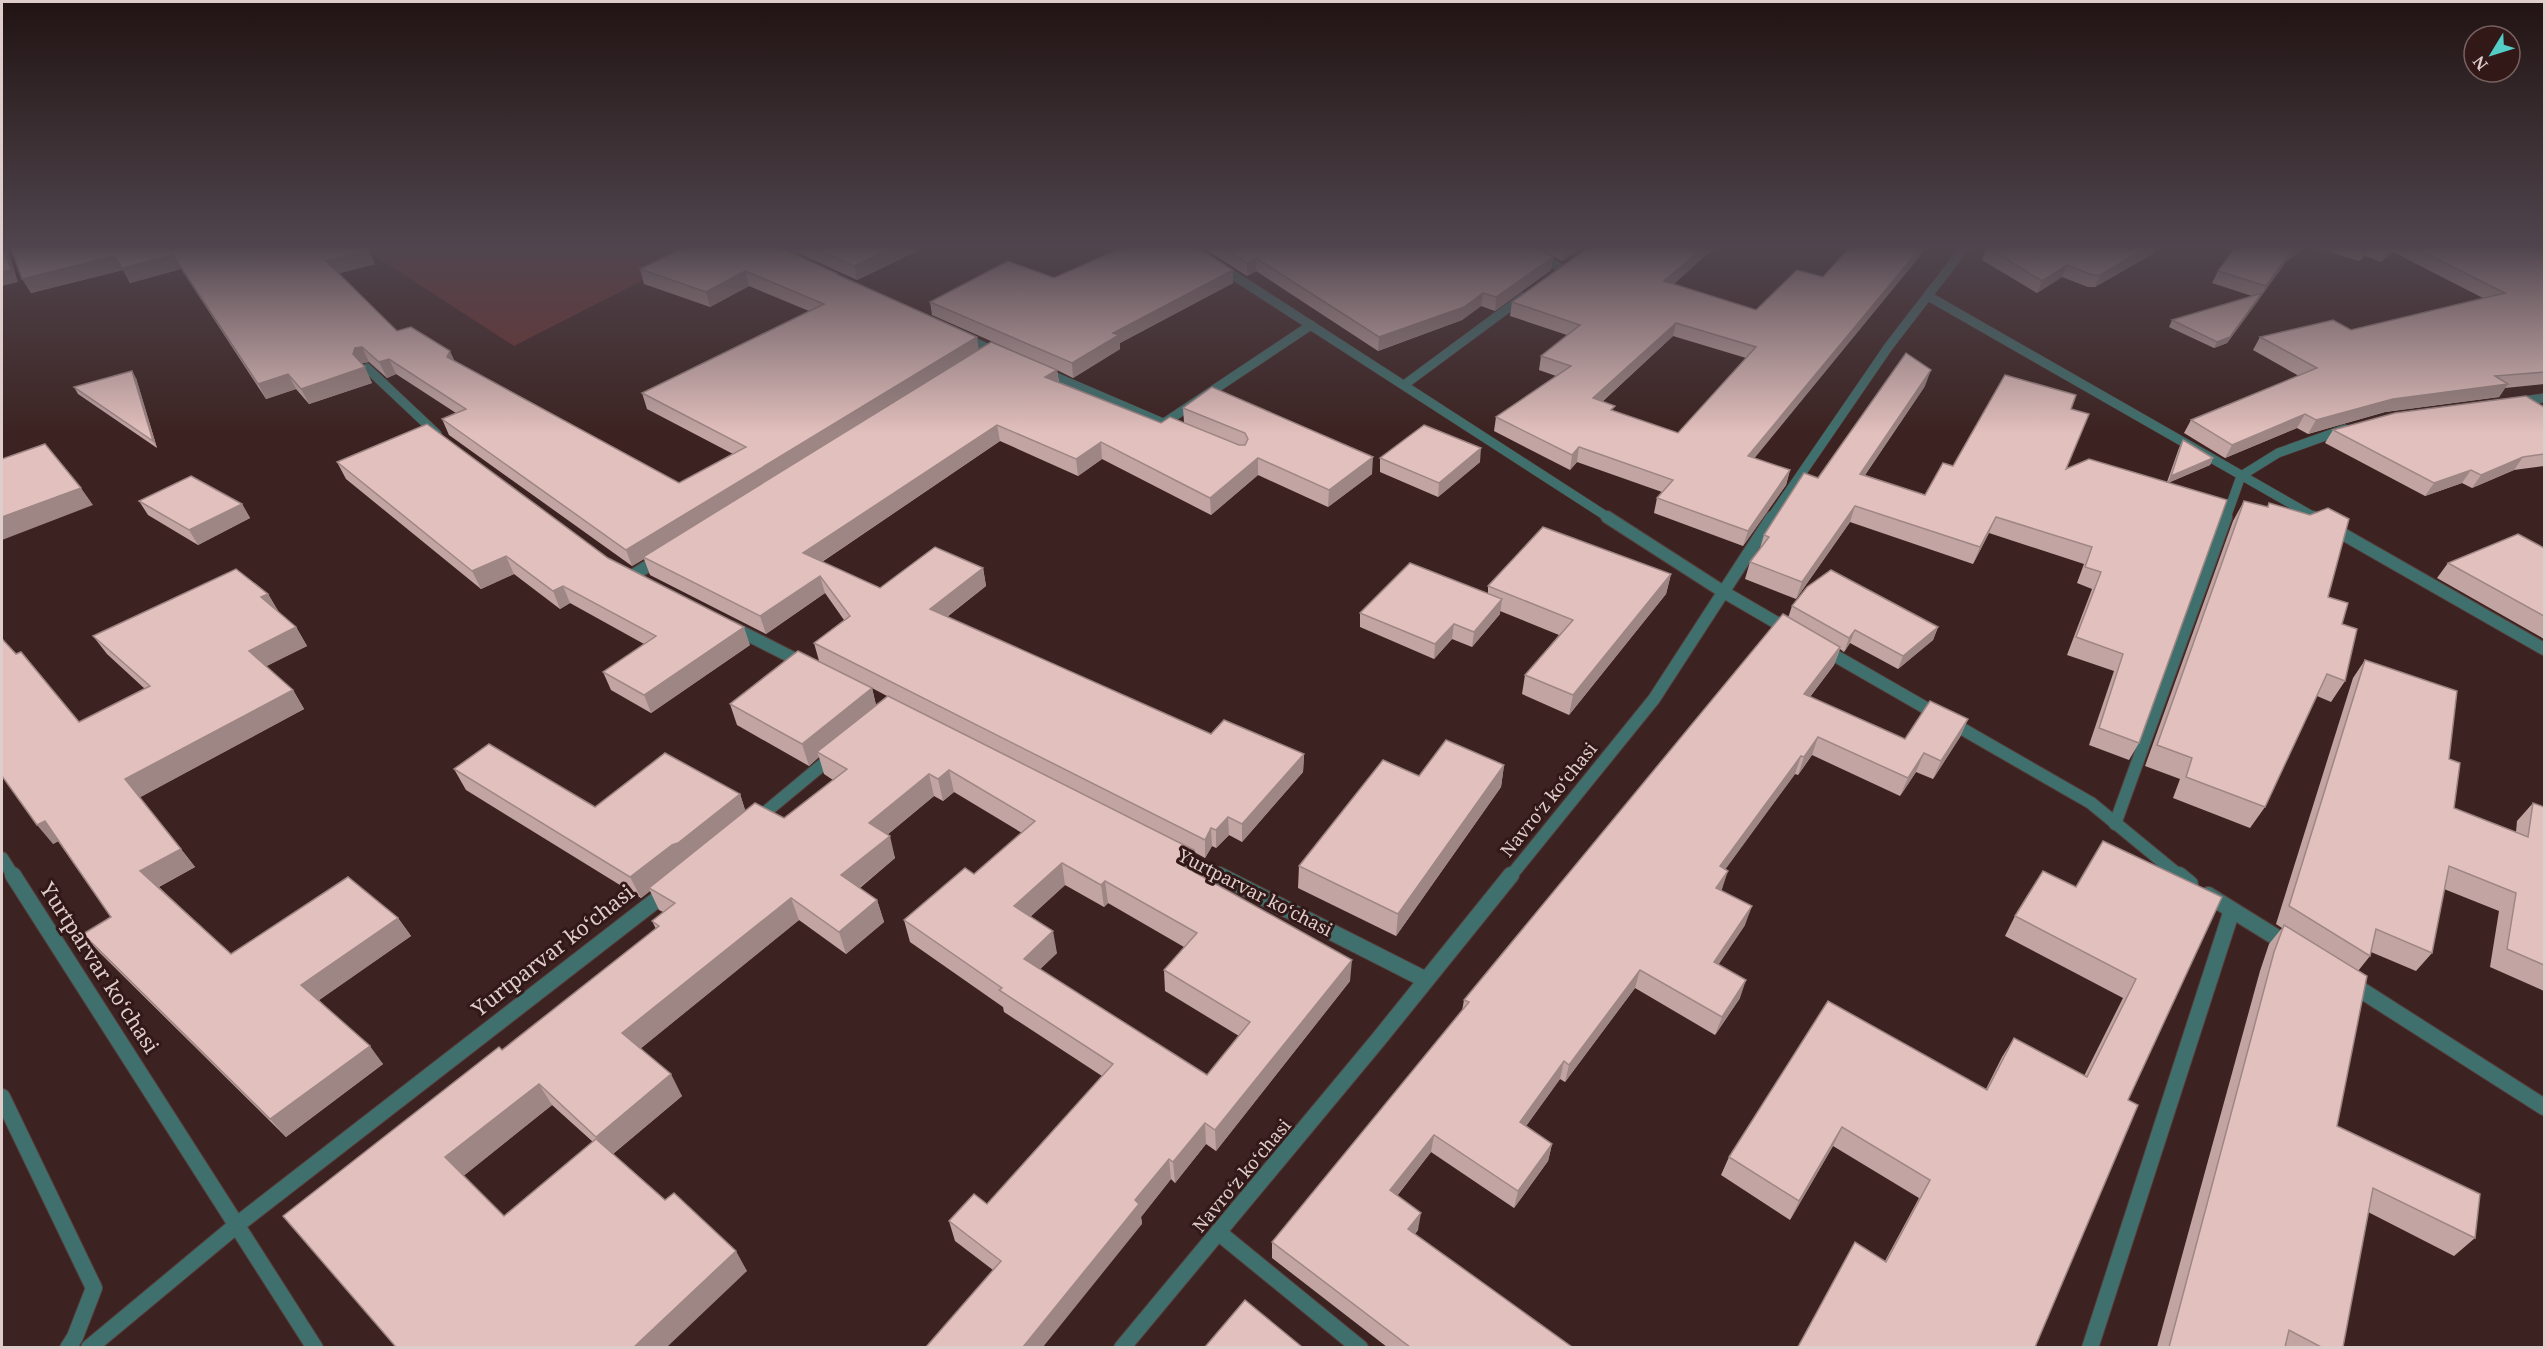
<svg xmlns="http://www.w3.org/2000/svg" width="2546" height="1349" font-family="'Noto Serif',serif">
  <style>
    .green { fill: #6c3230 }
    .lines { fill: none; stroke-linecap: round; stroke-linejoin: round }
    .service-far1-casing { stroke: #563e3c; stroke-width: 10 }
    .service-casing { stroke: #563e3c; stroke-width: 14 }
    .minor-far2-casing { stroke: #563e3c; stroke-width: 10 }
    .minor-far1-casing { stroke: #563e3c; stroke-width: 14 }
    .minor-casing { stroke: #563e3c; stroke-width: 18 }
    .service-far1 { stroke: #40706d; stroke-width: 9 }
    .service { stroke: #40706d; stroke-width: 12 }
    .minor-far2 { stroke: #40706d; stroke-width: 9 }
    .minor-far1 { stroke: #40706d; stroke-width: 12 }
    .minor { stroke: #40706d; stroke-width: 16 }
    .wall { fill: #c2a5a3; fill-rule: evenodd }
    .shaded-wall { fill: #9e8684 }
    .building { fill: #e2c0bd; stroke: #9e8684; stroke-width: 1.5; fill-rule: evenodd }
    .labels { text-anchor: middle; stroke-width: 6; stroke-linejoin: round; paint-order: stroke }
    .street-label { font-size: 18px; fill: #decdcb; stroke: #321918 }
    .near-street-label { font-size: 21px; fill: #decdcb; stroke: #321918 }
  </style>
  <rect width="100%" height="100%" fill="#3c2321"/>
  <!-- green -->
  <path class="green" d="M360,246h350l-196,100z"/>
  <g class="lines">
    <defs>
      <g id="service-far1">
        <path d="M964,337l29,14 -6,3"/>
        <path d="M1044,372l133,57"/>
        <path d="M1164,423l147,-98"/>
      </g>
      <path id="service" d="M632,576l27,-17"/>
      <g id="minor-far2">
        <path d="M1525,246l37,23"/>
        <path d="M1219,266l390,252"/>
        <path d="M1928,296l388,222"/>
        <path d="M367,368l70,66"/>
        <path d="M1404,385l119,-88"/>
        <path d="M2516,402l28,-4"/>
        <path d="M1771,518l118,-172 77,-100"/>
        <path d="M2226,518l15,-42 37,-23 67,-24"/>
      </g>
      <g id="minor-far1">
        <path d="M1607,517l115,74 67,39"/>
        <path d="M2313,517l231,132"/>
        <path d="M732,627l73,37"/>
        <path d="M1825,650l266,153 90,74"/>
        <path d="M756,820l77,-64"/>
        <path d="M2115,824l111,-307"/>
        <path d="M1181,856l41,21"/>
        <path d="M2,858l12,19"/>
        <path d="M1510,877l144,-178 118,-182"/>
      </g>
      <g id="minor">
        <path d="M13,875l302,473"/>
        <path d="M1219,875l207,105"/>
        <path d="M2179,875l11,9"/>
        <path d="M2208,895l79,49"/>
        <path d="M2350,983l194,124"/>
        <path d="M2,1097l92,191 -19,49 -7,11"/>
        <path d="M1218,1232l142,116"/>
        <path d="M89,1348l149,-124 430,-333"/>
        <path d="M1122,1348l256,-308 133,-165"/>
        <path d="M2090,1348l142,-438"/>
      </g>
    </defs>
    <!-- service-far1 casing -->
    <use href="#service-far1" class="service-far1-casing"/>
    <!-- service casing -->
    <use href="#service" class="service-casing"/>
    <!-- minor-far2 casing -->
    <use href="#minor-far2" class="minor-far2-casing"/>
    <!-- minor-far1 casing -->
    <use href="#minor-far1" class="minor-far1-casing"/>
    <!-- minor casing -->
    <use href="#minor" class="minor-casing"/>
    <!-- service-far1 -->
    <use href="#service-far1" class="service-far1"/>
    <!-- service -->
    <use href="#service" class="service"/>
    <!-- minor-far2 -->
    <use href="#minor-far2" class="minor-far2"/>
    <!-- minor-far1 -->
    <use href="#minor-far1" class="minor-far1"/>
    <!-- minor -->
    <use href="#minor" class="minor"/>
  </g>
  <!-- wall -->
  <g class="wall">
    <path d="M10,246l365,18 -36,9 58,58 58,30 224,122 54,-29 -86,-45 -5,-16 167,-82 -60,-25 -39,21 -66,-23 -4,-15 47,-23 152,29 140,75 55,10 -102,-45 -2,-13 124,-24 179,5 -113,60v6l-47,29 -16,-8 2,12 102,41 23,-1 -1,-14 189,66 -44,33 -70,-32 -47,40 -109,-56 -24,17 -78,-35 -178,121 58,26 103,-20 3,18 -39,31 264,117 93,20 -1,18 -61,70 -13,-7 -13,13 -4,-2 -7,12 -11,-6 1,20 155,109 -134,170 -10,-7 -31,39 -4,-4 -30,38 1,7 -149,46 -38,-29 -6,-20 38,-17 115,-128 -98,-64 -1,-5 -93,-65 -6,-22 70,-46 48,-41 -68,-41 -11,9 -9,-5 -47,39 8,23 -35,30 17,12 7,22 -38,32 -47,-34 -158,128 41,48 -69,58 134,117 -351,76 106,-297 154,-121 -4,-8 11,-9 -4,-2 -9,-19 -9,7 -175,-108 -12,-21 141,38 145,-13 5,16 39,8 49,-38 -9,-6 -5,-17 -10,9 -72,-41 -7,-21 89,-43 -5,-18 30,-23 -19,-27 -59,41 -116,-59 -6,-16 -12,7 -183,-131 -7,-16 14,-6 -60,-39 -9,4 -18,-16 -6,1 -1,1 10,19 -63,21 -13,-15 -30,10 -85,-130 -51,14 -7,-13 -92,23zM872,688l15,8 -11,9zM1065,885l39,22 4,-4 76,44 -20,23 1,21 74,45 -32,39 -167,-106 17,-16 -27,-36zM552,1105l41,37 -89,74 -41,-40z"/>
    <path d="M782,246h134l1,5 -60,29z"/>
    <path d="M1200,246h334l19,11 -2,13 -56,41 -14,-5 -19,14 -84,31 -122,-80 -9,5z"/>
    <path d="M1537,246h47l-22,15z"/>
    <path d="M1851,246h77l-174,212 36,12 -4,15 -43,61 -89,-33 3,-15 5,-6 -85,-30 -7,8 -76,-39 2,-14 60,-41 -17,-6 2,-14 26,-21 -57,-19 2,-14 162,-18 82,26 67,-33zM1673,336l73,22 -68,75 -64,-22 -12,-9z"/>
    <path d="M1990,246h167l-3,7 -59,34h-7l-26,-10 -25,16 -55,-33 5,-13z"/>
    <path d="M2236,246h70l-20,16 -59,81 -13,5 -45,-21 3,-7 80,-24 -40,-13 6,-12z"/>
    <path d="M2309,246h235v138l-39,4 -6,9 -114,15 -77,22 -11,-6 -72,30 -41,-25 7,-13 108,-44 -46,-26 7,-13 91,-7 132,-32 -90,-46 -12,10 -16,-6 -6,5z"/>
    <path d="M136,378l21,70 -79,-54 -4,-7z"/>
    <path d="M1925,386l-60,89 60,20 28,-29 118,-57 -5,60 101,13 12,-34 4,-8 30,18 -3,7 -42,18 -29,260 -10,17 -40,-15 25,-74 -47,-16 25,-66 -15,-6 7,-19 -95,-31 -16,31 -123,-42 -54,77 -51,-20 5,-17 10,-14 4,-13 54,-57z"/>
    <path d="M2544,407v59l-30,4 -42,18 -10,-5 -37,13 -100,-53 8,-13z"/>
    <path d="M1380,458l100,4 -42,35 -58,-25z"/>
    <path d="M337,462l271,96 142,87 -99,68 -40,-23 -8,-18 41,-28 -74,-41 -10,6 -46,-35 -33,15 -135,-110z"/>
    <path d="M139,501l103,3 8,14 -52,27 -50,-30z"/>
    <path d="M2244,501l23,6 2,-4 59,94 14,27 3,57 -14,21 -14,-6 -52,111 -15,21 -77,-30 7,-19 -35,-13 88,-245z"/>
    <path d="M2544,548v91l-107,-61 11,-15z"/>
    <path d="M1671,574l-5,20 -97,121 -47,-21 3,-19 34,-40 -59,-24v3l-28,33 -20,-8 -18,20 -74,-32v-14l128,-20v-7z"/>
    <path d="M268,594l11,19 17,14 11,19 -41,20 27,24 11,19 -164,88 55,70 -36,20 72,67 167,-36 13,18 -92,64 64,64 -97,73 -186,-184 -17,-19 28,-17 -53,-76 -5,3 26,-122 66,-33 -38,-35 -14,-18z"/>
    <path d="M1792,606l146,21 -5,13 -35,29 -48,-26 -6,9 -4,-3 -6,16 -24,32 95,42 63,-20 -8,18 -27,42 -17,-7 -16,24 -88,-41 -14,20 -3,-1 -70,95 -3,20 -1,2 24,34 -27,40 22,33 -25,37 -80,-47 -70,94 -5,-3 -34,47 26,18 -4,17 -34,47 -83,-56 -34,44 21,34 -3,4 157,113h-185l-115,-89v-16l190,-231 2,-11 324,-382z"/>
    <path d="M2365,660l84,99 5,49 62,24 1,-11 16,-18 11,4v184l-54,-24 9,-56 -55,-22 -12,64 -16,18 -45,-19 -1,4 -12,15 -21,155 138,112 -21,18 -86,-44 -25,135h-186l103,-376 9,-27 13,-16 -6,-4 77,-246z"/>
    <path d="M1504,765l-3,22 -105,149 -98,-48 1,-22 120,-90z"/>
    <path d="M2076,887l146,10 -94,203 -93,247h-237l57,-105 30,19 34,-63 -86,-52 -43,74 -69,-45 8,-18 257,-68 16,-32 12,-19 70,38 39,-78 -118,-62 10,-20z"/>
  </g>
  <!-- shaded-wall -->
  <g class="shaded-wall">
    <path d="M3,246h3l1,1 11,35 -16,4z"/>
    <path d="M896,246h20l1,5 -60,29 -3,-14z"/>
    <path d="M1568,246h16l-22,15 2,-13z"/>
    <path d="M1705,246h11l-54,49 2,-14z"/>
    <path d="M1922,246h6l-184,225 4,-15z"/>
    <path d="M2150,246h7l-3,7 -59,34 5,-12z"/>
    <path d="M2298,246h8l-20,16 -27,37 7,-13 26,-36z"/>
    <path d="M2370,246h1l-6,10 -6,5 7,-12z"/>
    <path d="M2393,246h4l-4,6 -12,10 7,-13z"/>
    <path d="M369,250l6,14 -42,11 -7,-14z"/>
    <path d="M173,255l8,14 -51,14 -7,-13 -92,23 -9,-14 92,-23z"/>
    <path d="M1553,257l-2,13 -56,41 1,-14z"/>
    <path d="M1256,258v13l-9,5v-13z"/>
    <path d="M2067,265l-5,12 -25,16 5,-12z"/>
    <path d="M1233,270v13l-113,60v6l-47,29 -1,-15 41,-30z"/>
    <path d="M745,271l4,15 -39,21 -4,-15z"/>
    <path d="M1483,293l-2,13 -19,14 -84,31 1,-14z"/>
    <path d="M2262,293l-3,7 -32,43 -13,5 3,-6z"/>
    <path d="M1676,323l-3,13 -83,77 3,-15z"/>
    <path d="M977,337l2,15 -336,205 1,2 -12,7 -6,-16z"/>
    <path d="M362,347l7,15 -6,1 -2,6 4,-2 7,16 -63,21 -8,-15 52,-35 2,-6z"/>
    <path d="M450,351l7,15 -10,-9z"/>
    <path d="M389,359l7,15 -9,4 -8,-16z"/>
    <path d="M1057,370l2,16 -14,-9z"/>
    <path d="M1931,370l-6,16 -70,104 5,-16z"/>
    <path d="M132,371l4,7 21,70 -4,-7z"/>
    <path d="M288,374l8,15 -30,10 -8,-15z"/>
    <path d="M2508,384l-9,13 -114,15 -77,22 8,-14 77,-21z"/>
    <path d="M2305,414l-8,14 -72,30 7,-13z"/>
    <path d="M997,425l3,16 -192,130 -5,-18z"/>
    <path d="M1101,442l1,17 -24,17 -2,-17z"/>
    <path d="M1579,447l-2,15 -7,8 2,-15z"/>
    <path d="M1481,448l-1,14 -42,35 1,-14z"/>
    <path d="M1373,457l-1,17 -44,33 1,-17z"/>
    <path d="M2523,457l-9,13 -42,18 9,-13z"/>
    <path d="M1258,458v17l-47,40 -1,-17z"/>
    <path d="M2213,458l-3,7 -43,18 4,-7z"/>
    <path d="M1790,470l-4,15 -43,61 5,-15z"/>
    <path d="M2471,470l-9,13 -37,13 9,-13z"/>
    <path d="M81,488l12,17 -91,35v-23z"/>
    <path d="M242,504l8,14 -52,27 -9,-15z"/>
    <path d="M1855,506l-5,16 -54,77 6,-17z"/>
    <path d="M1996,517l-7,16 -16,31 7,-17z"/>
    <path d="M506,556l8,18 -33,15 -9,-18z"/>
    <path d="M983,568l3,18 -53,41 -3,-18z"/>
    <path d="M1671,574l-5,20 -97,121 4,-20z"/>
    <path d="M820,576l5,17 -59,41 -6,-18z"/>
    <path d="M563,586l7,17 -10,6 -7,-18z"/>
    <path d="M268,594l11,18 -7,4 -11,-19z"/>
    <path d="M1502,599l-2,15 -28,33 2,-15z"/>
    <path d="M1454,624l-2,15 -18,20 1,-15z"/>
    <path d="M296,627l11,19 -46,23 -12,-18z"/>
    <path d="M744,627l6,18 -99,68 -7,-18z"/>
    <path d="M1938,627l-5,13 -35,29 5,-13z"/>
    <path d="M1855,630l-5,13 -6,9 5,-14z"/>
    <path d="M1840,647l-6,18 -36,47 6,-18z"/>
    <path d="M872,688l5,21 -60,43 2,5 -10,9 -7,-22z"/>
    <path d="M293,690l11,19 -165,89 -14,-19z"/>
    <path d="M1968,719l-8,18 -27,42 8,-18z"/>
    <path d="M1818,737l-6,18 -14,20 6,-18z"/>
    <path d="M1924,753l-8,19 -16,24 8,-18z"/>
    <path d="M1304,754l-1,18 -61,70v-18z"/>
    <path d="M1801,756l-6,18 -81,111 6,-19z"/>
    <path d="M1504,765l-3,22 -105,149 2,-22z"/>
    <path d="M949,770l5,22 -11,9 -5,-22z"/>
    <path d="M929,774l5,22 -59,49 -6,-22z"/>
    <path d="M740,794l7,22 -98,72 1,3 -9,7 -11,-21z"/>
    <path d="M1228,817l1,18 -13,13v-18z"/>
    <path d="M45,821l16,19 -8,4 -16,-19z"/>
    <path d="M1211,828l1,18 -7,12v-18z"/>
    <path d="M890,836l5,22 -47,39 -7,-22z"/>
    <path d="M181,849l14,18 -40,22 -15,-18z"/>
    <path d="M1194,850l1,22 -13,14 -2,-22z"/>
    <path d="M1062,863l3,22 -47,43 -4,-22z"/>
    <path d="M1728,871l-6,18 -12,17 6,-18z"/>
    <path d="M1105,881l3,22 -4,4 -3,-22z"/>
    <path d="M791,898l8,22 -165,134 -12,-21z"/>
    <path d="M877,900l7,22 -38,32 -7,-22z"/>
    <path d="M1752,906l-7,19 -37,55 6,-18z"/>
    <path d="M398,918l13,18 -96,67 -14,-18z"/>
    <path d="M1053,931l4,22 -29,28 -4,-22z"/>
    <path d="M1352,960l-2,21 -134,170 -1,-21z"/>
    <path d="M1640,970l-5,18 -70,94 4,-17z"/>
    <path d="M1746,980l-6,18 -25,37 7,-18z"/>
    <path d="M370,1046l13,18 -97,73 -16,-18z"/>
    <path d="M1564,1061l-4,18 -44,61 4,-18z"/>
    <path d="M671,1074l11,22 -73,61 -13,-20z"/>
    <path d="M539,1084l13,21 -91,73 -16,-21z"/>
    <path d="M1205,1123l1,21 -31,39 -2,-21z"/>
    <path d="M1842,1127l-9,19 -43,74 9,-19z"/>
    <path d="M1434,1135l-3,17 -43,55 2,-17z"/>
    <path d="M1552,1144l-4,17 -34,47 4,-17z"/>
    <path d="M1169,1159l2,20 -30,38 1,7 -99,123h-20l112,-147z"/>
    <path d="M1421,1213l-3,17 -12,16 2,-17z"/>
    <path d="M736,1251l11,20 -80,76h-33z"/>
  </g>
  <!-- building -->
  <g class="building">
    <path d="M2,246h1l8,24 -9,2z"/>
    <path d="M10,246h356l3,4 -43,11 71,70 14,-4 39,24 -3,6 232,126 67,-36 -104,-54 182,-89 -79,-33 -39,21 -66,-23 47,-23h90l61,28h-2l141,63 -351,213 -184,-131 24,-10 -77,-50 -10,3 -17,-15 -7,1 -2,6 12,13 -64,22 -13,-15 -30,10 -85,-129 -51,13 -8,-12 -92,23z"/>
    <path d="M809,246h87l-42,20z"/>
    <path d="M1126,246h69l38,24 -120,63 6,2 -47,28 -142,-61 78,-41 46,17z"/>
    <path d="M1220,246h314l19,11 -57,40 -13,-4 -19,14 -85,30 -123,-79 -9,5z"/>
    <path d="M1591,246h114l-41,35 92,29 41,-40 26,7 28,-31h71l-174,210 42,14 -42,61 -91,-33 16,-18 -94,-33 -7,8 -76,-38 75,-51 -30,-10 39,-31 -68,-23zM1676,323l80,24 -78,86 -67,-23 4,-4 -22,-8z"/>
    <path d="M1990,246h160l-50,29h-7l-26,-10 -25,16 -55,-34z"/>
    <path d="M2236,246h62l-6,4 -26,36 -48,-15z"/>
    <path d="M2355,246h15l-4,3z"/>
    <path d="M2375,246h18l-5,3z"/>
    <path d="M2411,246h133v126l-49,4 13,8 -115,15 -77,21 -11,-6 -73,31 -41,-25 126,-52 -57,-31 73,-17 18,10 154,-37z"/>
    <path d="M2262,293l-32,44 -13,5 -45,-22z"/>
    <path d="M991,342l66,28 -12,7 116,46 9,-6 69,28h6l3,-6 -3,-6 -62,-25 29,-21 161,70 -44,33 -71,-32 -48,40 -109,-56 -25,17 -79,-34 -194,128 77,35 55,-41 48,21 -53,41 281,125 13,-14 80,34 -62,70 -14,-7 -12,13 -5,-2 -6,12 -391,-197 36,-27 -30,-40 -60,40 -117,-59z"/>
    <path d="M1906,353l25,17 -71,104 65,21 18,-32 10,3 52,-91 71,20 -5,14 18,5 -23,55 23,-10 138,41 -88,243 -40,-15 24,-74 -47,-17 25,-65 -16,-5 7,-20 -96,-30 -16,30 -125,-41 -53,76 -52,-20 19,-25 -5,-2 40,-62 14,5z"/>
    <path d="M132,371l21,70 -79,-54z"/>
    <path d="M2526,396l18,11v47l-21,3 -42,18 -10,-5 -37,13 -101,-53 62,-17z"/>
    <path d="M427,424l181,134 136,69 -100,68 -41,-23 53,-36 -93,-50 -10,5 -47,-35 -34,15 -135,-109z"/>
    <path d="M1424,425l57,23 -42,35 -59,-25z"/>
    <path d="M2183,440l30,18 -42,18z"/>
    <path d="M45,444l36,44 -79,29v-58z"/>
    <path d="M191,476l51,28 -53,26 -50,-29z"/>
    <path d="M2244,501l24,6 1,-4 41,12 18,-7 21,11 -21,78 20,6 -6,21 15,5 -12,52 -18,-7 -62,133 -79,-30 6,-19 -35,-13z"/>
    <path d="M1543,527l128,47 -98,121 -48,-20 48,-55 -85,-34z"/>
    <path d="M2518,534l26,14v68l-96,-53z"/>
    <path d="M1410,563l92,36 -28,33 -20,-8 -19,20 -75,-31z"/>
    <path d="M236,569l32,25 -7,3 35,30 -47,24 44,39 -168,89 56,70 -41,22 91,83 117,-77 50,41 -97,67 69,61 -100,73 -187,-185 28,-17 -66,-96 -8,4 -35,-49v-137l14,15 5,-2 58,70 71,-36 -57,-50z"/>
    <path d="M1831,570l107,57 -35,29 -48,-26 -6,8 -57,-32 15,-19z"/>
    <path d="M1783,614l57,33 -36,47 101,45 25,-38 38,18 -27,42 -17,-8 -16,25 -90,-41 -14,20 -3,-1 -81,110 8,5 -12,17 36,18 -38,56 32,18 -24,37 -82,-47 -71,95 -5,-4 -44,61 32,22 -34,47 -84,-56 -44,55 31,23 -13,16 164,118h-162l-138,-105 197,-240 -5,-2z"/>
    <path d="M798,651l74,37 -70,56 -72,-40z"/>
    <path d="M2365,660l92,31 -8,68 11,4 -6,45 74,29 5,-34 11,4v158l-37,-16 9,-56 -67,-27 -17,87 -56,-24 -6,27 -81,-50z"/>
    <path d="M888,696l306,154 -14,14 172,96 -137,170 -10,-7 -32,39 -4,-3 -34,41 4,4 -116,143h-97l75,-86 -52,-40 25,-27 13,10 126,-140 -114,-74 3,-2 -98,-68 61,-52 9,6 61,-53 -86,-51 -11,9 -9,-5 -60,49 21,13 -49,39 36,25 -38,32 -48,-34 -169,135 49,41 -75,63 -57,-53 -94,73 59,59 92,-77 69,61 9,-7 62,58 -102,96h-238l-113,-131 216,-169 3,3 157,-124 -7,-5 23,-18 -26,-15 106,-85 29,15 63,-49 -30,-17zM1062,863l39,22 4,-4 92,52 -33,37 86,52 -43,53 -183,-116 29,-28 -39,-25z"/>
    <path d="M1446,740l58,25 -106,149 -99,-48 84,-106 36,16z"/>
    <path d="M489,744l106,63 70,-54 75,41 -62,49 -6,2 -42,32 -176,-108z"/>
    <path d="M2103,841l119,56 -94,203 10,5 -103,242h-237l57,-105 31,20 44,-82 -88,-53 -43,74 -70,-44 99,-156 159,89 27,-52 73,39 49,-98 -121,-63 28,-45 33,16z"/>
    <path d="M2284,925l83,51 -30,150 143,68 -5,44 -102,-50 -30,159h-22l-32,-17 -4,17h-116l105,-395z"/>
    <path d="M1245,1300l57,47h-97z"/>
  </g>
  <!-- sky -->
  <linearGradient id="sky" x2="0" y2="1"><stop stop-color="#211312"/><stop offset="0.57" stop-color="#50454e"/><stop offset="1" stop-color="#50454e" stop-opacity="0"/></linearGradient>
  <rect width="2546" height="434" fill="url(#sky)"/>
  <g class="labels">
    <!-- street labels -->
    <g class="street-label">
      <text transform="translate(1549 800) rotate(-51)" y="6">Navroʻz koʻchasi</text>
      <text transform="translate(1255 893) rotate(27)" y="6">Yurtparvar koʻchasi</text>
      <text transform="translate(1242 1176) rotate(-50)" y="6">Navroʻz koʻchasi</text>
    </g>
    <!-- near-street labels -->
    <g class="near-street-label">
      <text transform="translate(553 951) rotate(-38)" y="7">Yurtparvar koʻchasi</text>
      <text transform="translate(99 968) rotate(57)" y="7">Yurtparvar koʻchasi</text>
    </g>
  </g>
  <!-- border -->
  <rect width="2546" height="1349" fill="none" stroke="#decdcb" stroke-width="6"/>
  <!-- north arrow -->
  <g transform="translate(2492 54) rotate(232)"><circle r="28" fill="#321918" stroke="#776160" stroke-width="1.5"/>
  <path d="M0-4.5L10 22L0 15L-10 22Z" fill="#54cdc8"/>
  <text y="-9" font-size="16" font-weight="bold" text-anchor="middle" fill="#decdcb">N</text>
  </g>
</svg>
